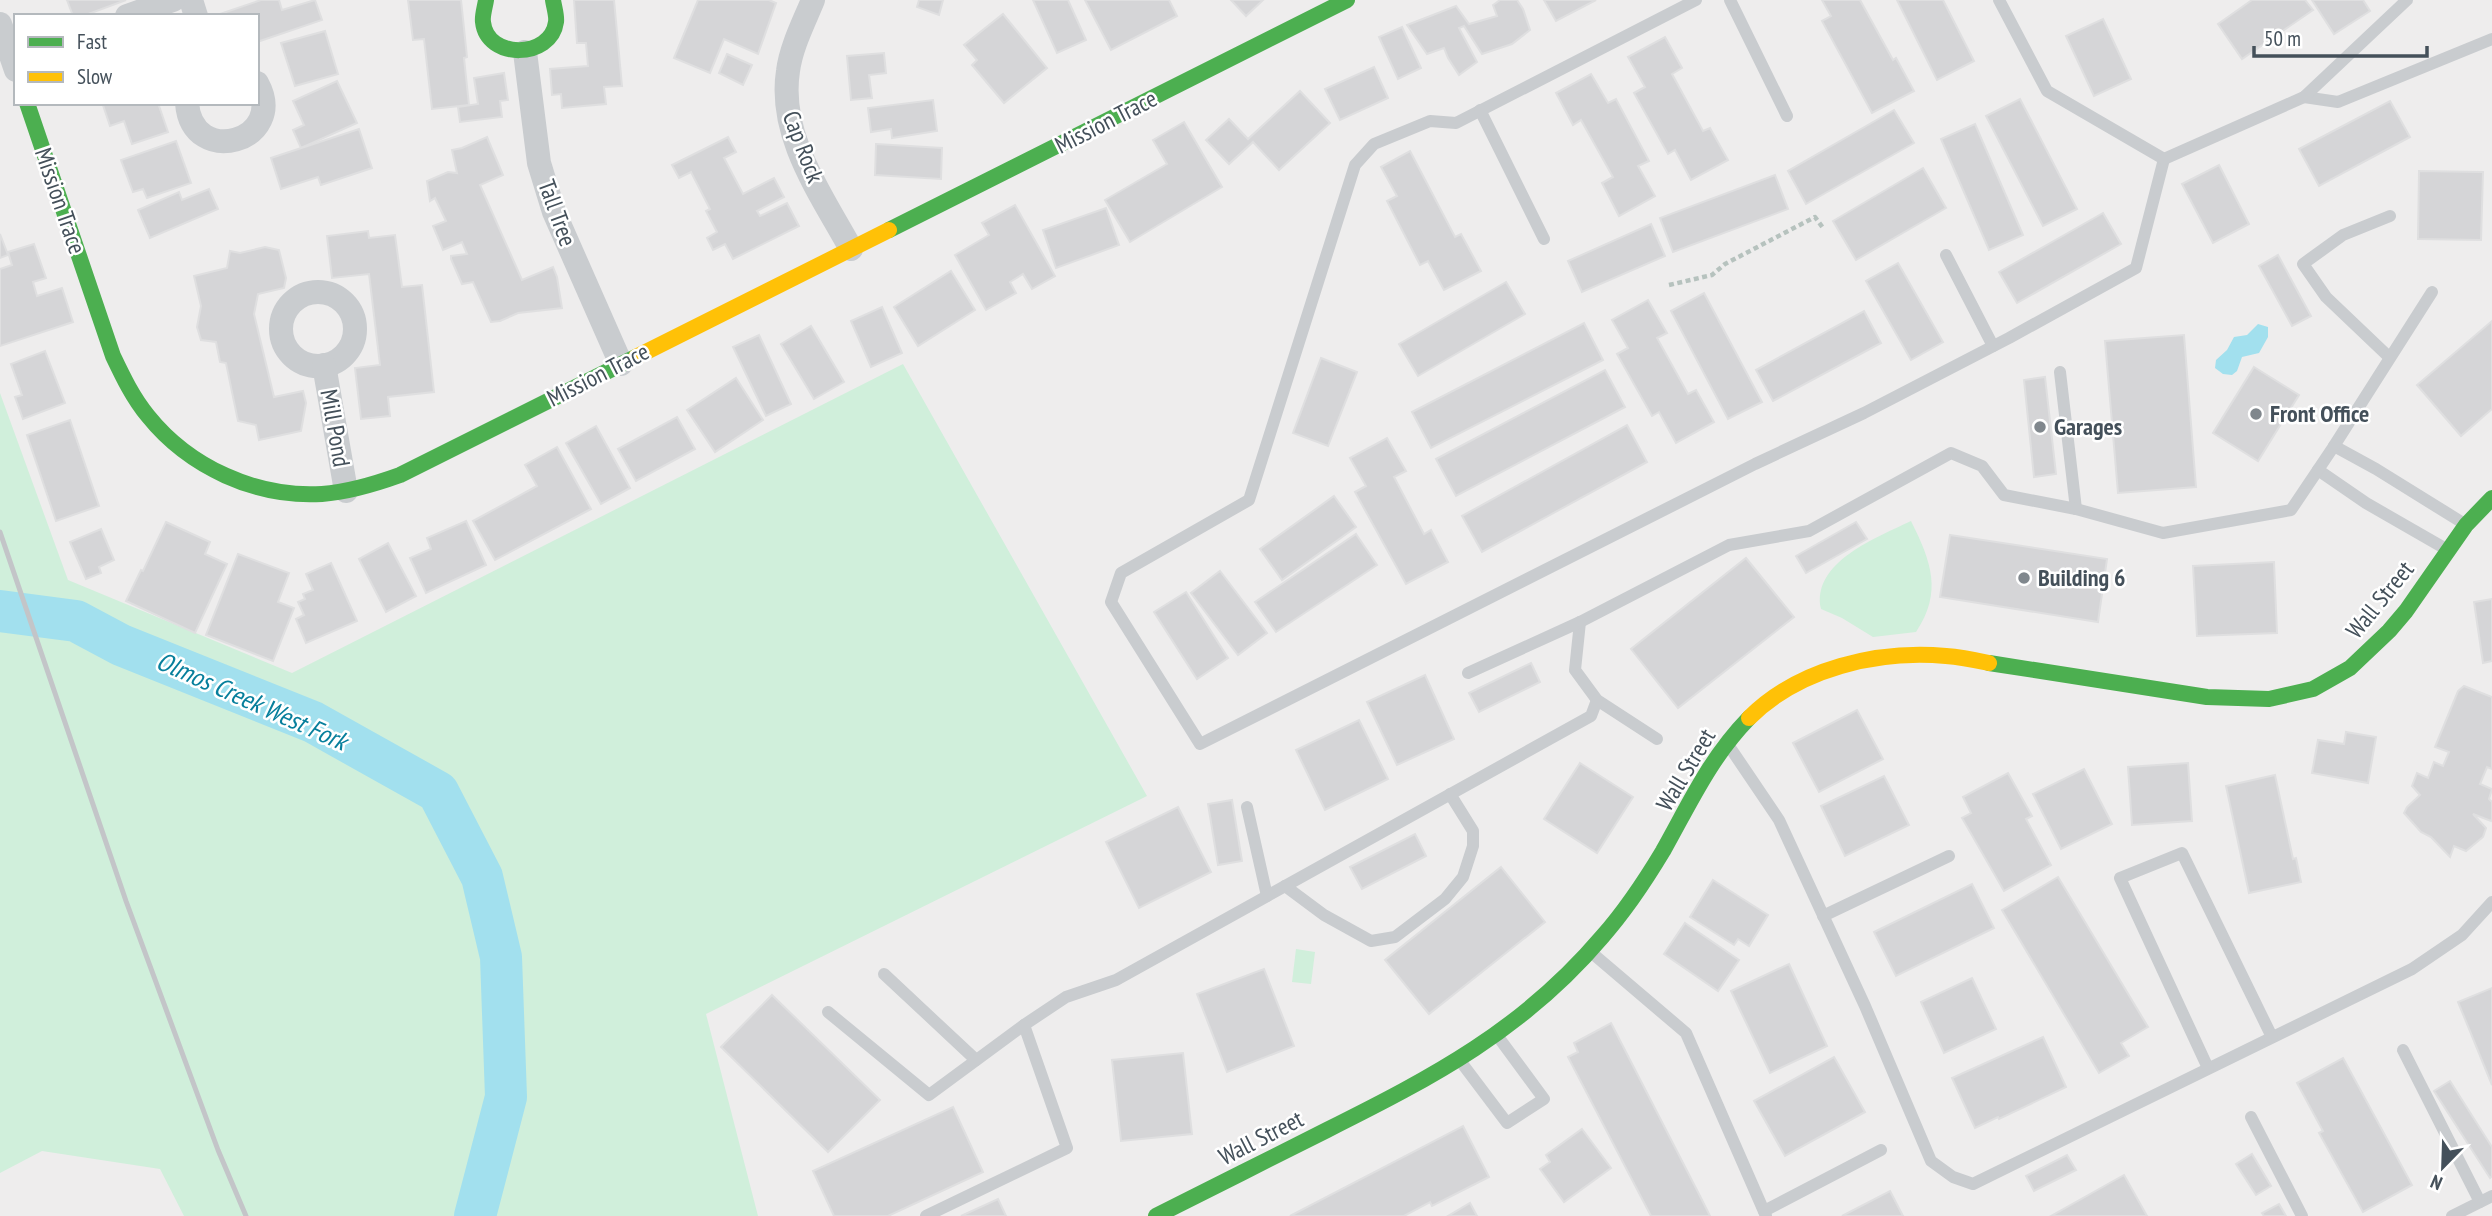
<svg xmlns="http://www.w3.org/2000/svg" width="2492" height="1216" font-family="'PT Sans Narrow',sans-serif">
  <style>
    .green { fill: #d0efdb }
    .water { fill: #a2e0ee }
    .lines { fill: none; stroke-linecap: round; stroke-linejoin: round }
    .river { stroke: #a2e0ee; stroke-width: 42 }
    .building { fill: #d5d5d7; stroke: #dfdfe0; stroke-width: 2 }
    .path { stroke: #b6c2be; stroke-width: 4.5; stroke-dasharray: 5 3.5; stroke-linecap: butt }
    .lane { stroke: #c9cccf; stroke-width: 12 }
    .street { stroke: #c9cccf; stroke-width: 24 }
    .fast { stroke: #4caf50; stroke-width: 16 }
    .slow { stroke: #ffc107; stroke-width: 16 }
    .rail { stroke: #c3c5c8; stroke-width: 5 }
    .poi-dot { fill: #80878d; stroke: #fff; stroke-width: 2.5 }
    .labels { text-anchor: middle; stroke-width: 5; stroke-linejoin: round; paint-order: stroke }
    .street-label { font-size: 24px; fill: #44505a; stroke: #fff }
    .poi-label { font-size: 24px; font-weight: bold; fill: #44505a; stroke: #fff; text-anchor: start }
    .water-label { font-size: 26px; font-style: italic; fill: #077f9c; stroke: #fff }
  </style>
  <rect width="100%" height="100%" fill="#eeeded"/>
  <!-- green -->
  <g class="green">
    <path d="M903,364l244,432 -441,218 52,202h-574l-24,-47 -118,-18 -42,22v-780l68,187 224,93z"/>
    <path d="M1911,521c20,40 32,71 5,111l-43,5 -31,-19 -21,-9c-10,-47 57,-72 90,-88z"/>
    <path d="M1296,949l19,3 -4,32 -19,-2z"/>
  </g>
  <!-- water -->
  <path class="water" d="M2258,324l10,3v10l-9,16 -17,4 -5,14 -5,4 -9,-1 -8,-6 1,-8 11,-10 7,-13 13,-2z"/>
  <g class="lines">
    <!-- river -->
    <path class="river" d="M0,611l76,10 45,24 192,77 125,70 44,85 19,80 5,140 -31,119"/>
  </g>
  <!-- building -->
  <g class="building">
    <path d="M67,0h59l-43,16h-10z"/>
    <path d="M261,0h18l3,10 33,-10 7,20 -65,22v-26h-37v-2z"/>
    <path d="M408,0h53l6,57 -3,1 5,47 -37,4 -8,-70 -11,1z"/>
    <path d="M574,0h40l8,86 -18,1 2,17 -44,4 -1,-14 -9,1 -2,-26 38,-3 -2,-23h-9z"/>
    <path d="M698,0h71l7,3 -18,51 -34,-15 -14,34 -36,-15z"/>
    <path d="M919,0h24l-4,15 -22,-8z"/>
    <path d="M1033,0h35l18,40 -29,13z"/>
    <path d="M1085,0h84l8,16 -66,34z"/>
    <path d="M1231,0h32l-17,16z"/>
    <path d="M1500,0h17l6,9 7,21 -18,14 -30,10 -18,-28 -5,2 18,34 -18,13 -11,-17 -4,-10 -17,6 -20,-29 49,-19 13,18 28,-8 -4,-11z"/>
    <path d="M1544,0h52l-40,21z"/>
    <path d="M1822,0h38l33,60 3,-2 18,33 -42,22 -50,-92 9,-5z"/>
    <path d="M1897,0h46l31,61 -37,19z"/>
    <path d="M2252,0h53l8,10 -71,49 -24,-35z"/>
    <path d="M2312,0h51l7,11 -36,23z"/>
    <path d="M1003,14l44,54 -43,35 -32,-38 5,-5 -13,-15z"/>
    <path d="M2103,19l28,60 -37,17 -28,-60z"/>
    <path d="M1402,27l19,41 -23,11 -19,-42z"/>
    <path d="M325,31l13,43 -43,12 -14,-43z"/>
    <path d="M1665,37l17,31 -10,6 31,57 7,-3 18,32 -37,20 -16,-30 -7,4 -34,-61 11,-6 -17,-30z"/>
    <path d="M884,53l2,20 -17,2 3,23 -21,2 -4,-44z"/>
    <path d="M727,54l25,11 -9,20 -24,-12z"/>
    <path d="M1374,67l14,31 -48,22 -15,-31z"/>
    <path d="M504,73l4,27 -8,1 2,16 -42,5 -2,-15 20,-3 -4,-26z"/>
    <path d="M1591,74l17,29 8,-4 33,62 -11,5 17,30 -36,20 -17,-33 11,-6 -32,-57 -8,5 -17,-32z"/>
    <path d="M337,81l20,42 -56,25 -8,-18 11,-5 -11,-24z"/>
    <path d="M1300,91l30,32 -51,47 -26,-28 -24,22 -23,-24 23,-21 19,20z"/>
    <path d="M2020,99l57,110 -34,17 -57,-110z"/>
    <path d="M933,100l4,31 -45,7 -1,-9 -20,3 -3,-24z"/>
    <path d="M2390,101l20,36 -91,49 -20,-37z"/>
    <path d="M108,103h50l10,29 -36,12 -8,-23 -14,5 -7,-21z"/>
    <path d="M1894,110l20,33 -108,61 -18,-33z"/>
    <path d="M1184,122l38,65 -92,55 -25,-42 62,-36 -14,-24z"/>
    <path d="M1975,124l48,111 -34,15 -48,-111z"/>
    <path d="M359,129l13,39 -51,17 -3,-8 -37,12 -10,-31z"/>
    <path d="M487,137l16,38 -23,10 42,95 31,-13 4,10 5,31 -44,5 -18,8 -9,1 -18,-40 -11,2 -11,-25v-3l16,-2 -5,-12 -19,8 -10,-24 13,-5 -11,-23 -5,3 -3,-20 21,-9 9,1 -5,-23 10,-2z"/>
    <path d="M728,137l8,15 -12,6 19,36 31,-16 10,19 -27,14 3,5 27,-13 12,23 -66,33 -8,-15 -12,6 -6,-12 10,-6 -11,-21 4,-2 -19,-37 -12,6 -7,-13z"/>
    <path d="M176,141l15,42 -44,15 -4,-9 -10,3 -12,-32z"/>
    <path d="M876,144l66,4 -1,31 -66,-4z"/>
    <path d="M1410,151l45,86 6,-3 20,37 -37,19 -16,-29 -8,4 -33,-64 10,-5 -16,-29z"/>
    <path d="M2219,165l30,59 -36,19 -31,-59z"/>
    <path d="M1923,168l23,40 -90,52 -23,-39z"/>
    <path d="M2419,171l64,1 -2,68 -63,-1z"/>
    <path d="M1775,175l13,34 -115,43 -13,-34z"/>
    <path d="M209,189l9,20 -68,29 -12,-28 41,-18 3,8z"/>
    <path d="M1015,205l40,71 -23,13 -9,-15 -13,8 6,11 -30,17 -31,-55 34,-20 -7,-12z"/>
    <path d="M1106,208l13,37 -63,23 -13,-38z"/>
    <path d="M2103,213l18,31 -104,59 -18,-31z"/>
    <path d="M1651,224l14,32 -83,36 -14,-31z"/>
    <path d="M368,231l1,7 26,-3 7,52 20,-2 12,107 -46,5 2,19 -29,3 -6,-51 25,-3 -11,-91 -37,4 -5,-42z"/>
    <path d="M0,234l8,21 -8,3z"/>
    <path d="M34,244l12,34 -13,4 4,14 25,-8 11,34 -73,24v-77l12,-4 -4,-13z"/>
    <path d="M265,247l14,3 7,28 -2,10 -26,6 -4,20 20,83 29,-6 3,12 -5,28 -42,9 -3,-15 -18,-4 -12,-58 -6,-1 -4,-20 -15,-2 -4,-13 4,-21 -7,-30 33,-8 3,-17 10,2z"/>
    <path d="M2278,255l33,61 -19,10 -33,-60z"/>
    <path d="M1898,263l45,79 -32,18 -45,-79z"/>
    <path d="M951,271l24,39 -57,36 -24,-39z"/>
    <path d="M1506,282l19,32 -107,62 -19,-32z"/>
    <path d="M1704,293l58,109 -34,17 -57,-108z"/>
    <path d="M1648,300l19,33 -10,5 31,56 8,-4 18,32 -38,21 -17,-31 -7,4 -35,-62 11,-6 -16,-28z"/>
    <path d="M882,307l20,46 -31,14 -20,-46z"/>
    <path d="M1864,311l17,32 -108,58 -17,-31z"/>
    <path d="M2492,321v88l-31,27 -44,-51z"/>
    <path d="M1584,323l19,37 -172,88 -19,-36z"/>
    <path d="M811,326l33,56 -30,17 -33,-55z"/>
    <path d="M759,335l32,69 -25,12 -33,-69z"/>
    <path d="M2184,335l12,152 -78,6 -13,-152z"/>
    <path d="M45,351l20,52 -42,16 -8,-22 7,-2 -11,-31z"/>
    <path d="M1321,358l36,14 -29,74 -35,-13z"/>
    <path d="M2254,367l45,28 -41,66 -45,-28z"/>
    <path d="M1605,370l20,37 -169,89 -20,-37z"/>
    <path d="M2045,377l11,97 -22,3 -10,-97z"/>
    <path d="M736,378l27,42 -48,32 -28,-42z"/>
    <path d="M677,417l18,32 -59,32 -18,-32z"/>
    <path d="M70,420l29,86 -43,15 -29,-86z"/>
    <path d="M1627,425l20,37 -165,90 -20,-36z"/>
    <path d="M596,426l34,62 -29,16 -35,-61z"/>
    <path d="M1387,438l19,33 -12,6 30,57 7,-4 17,32 -42,22 -51,-92 11,-6 -16,-28z"/>
    <path d="M557,447l34,62 -96,51 -22,-39 64,-35 -12,-21z"/>
    <path d="M1334,496l22,31 -74,53 -22,-31z"/>
    <path d="M466,521l20,44 -60,28 -16,-35 21,-9 -4,-11z"/>
    <path d="M166,522l44,20 -5,12 22,10 -32,69 -69,-32 15,-31 2,1z"/>
    <path d="M1856,522l11,17 -61,34 -10,-17z"/>
    <path d="M101,529l13,31 -15,7 2,6 -15,6 -16,-37z"/>
    <path d="M1356,534l21,31 -101,67 -21,-30z"/>
    <path d="M1950,535l157,24 -9,63 -158,-25z"/>
    <path d="M388,543l28,53 -30,16 -27,-53z"/>
    <path d="M238,554l51,19 -11,29 16,6 -21,53 -67,-26z"/>
    <path d="M1746,558l48,59 -116,91 -47,-59z"/>
    <path d="M2274,562l3,71 -80,3 -4,-70z"/>
    <path d="M331,563l26,58 -51,22 -10,-24 8,-4 -6,-13 7,-3 -2,-5 10,-4 -7,-16z"/>
    <path d="M1220,571l47,62 -29,22 -47,-62z"/>
    <path d="M1186,592l42,66 -31,21 -43,-67z"/>
    <path d="M2492,599v62l-9,2 -9,-61z"/>
    <path d="M1531,663l9,19 -61,30 -10,-19z"/>
    <path d="M1425,675l29,64 -57,26 -30,-63z"/>
    <path d="M2464,686l28,11v72l-5,-2 -7,17 12,5 -3,10 3,3v17l-1,2 -18,-7 13,14 -3,9 -17,14 -12,-5 -4,11 -19,-20 -10,-5 -17,-19 3,-6 13,-12 -8,-9 5,-13 11,5 6,-16 9,4 6,-14 -14,-5 23,-56z"/>
    <path d="M1857,710l26,49 -64,33 -26,-49z"/>
    <path d="M1359,720l29,59 -63,31 -29,-60z"/>
    <path d="M2346,732l30,5 -8,46 -56,-10 6,-33 26,4z"/>
    <path d="M1580,763l53,34 -36,56 -53,-34z"/>
    <path d="M2188,763l4,58 -60,4 -4,-58z"/>
    <path d="M2084,769l28,55 -51,25 -28,-55z"/>
    <path d="M2008,773l24,43 -6,3 25,46 -47,26 -42,-73 9,-5 -8,-16z"/>
    <path d="M2275,775l18,84 3,-1 5,24 -52,11 -23,-107z"/>
    <path d="M1884,776l25,49 -64,31 -24,-50z"/>
    <path d="M1232,800l10,61 -24,4 -10,-61z"/>
    <path d="M1178,807l33,65 -72,36 -33,-66z"/>
    <path d="M1415,834l11,22 -64,33 -12,-22z"/>
    <path d="M1501,867l44,55 -116,92 -44,-54z"/>
    <path d="M2058,877l90,150 -27,16 8,13 -30,17 -97,-163z"/>
    <path d="M1713,880l55,35 -19,31 -11,-7 -4,6 -44,-28z"/>
    <path d="M1972,884l22,44 -98,48 -22,-44z"/>
    <path d="M1685,923l54,37 -21,31 -54,-37z"/>
    <path d="M1789,964l38,82 -57,27 -39,-82z"/>
    <path d="M1264,969l30,77 -67,26 -30,-78z"/>
    <path d="M1972,978l24,51 -52,24 -23,-51z"/>
    <path d="M2492,988v97l-34,-83z"/>
    <path d="M772,995l108,105 -52,52 -107,-105z"/>
    <path d="M1611,1023l90,175 9,18h-59l-83,-159 10,-5 -4,-9z"/>
    <path d="M2043,1037l23,50 -67,32 -1,-2 -23,11 -23,-50z"/>
    <path d="M1183,1053l9,81 -71,7 -9,-81z"/>
    <path d="M1834,1057l31,55 -80,44 -31,-55z"/>
    <path d="M2343,1058l69,127 -49,27 -44,-79 4,-2 -26,-48z"/>
    <path d="M2450,1081l42,66v29l-2,2 -56,-87z"/>
    <path d="M953,1107l30,65 -95,44h-54l-21,-45z"/>
    <path d="M1463,1126l26,51 -57,29 -2,-4 -26,14h-114z"/>
    <path d="M1582,1129l29,39 -47,34 -24,-33 10,-7 -4,-7z"/>
    <path d="M2252,1154l19,32 -15,9 -20,-31z"/>
    <path d="M2067,1155l9,15 -42,21 -8,-15z"/>
    <path d="M2124,1175l23,41h-96z"/>
    <path d="M1890,1191l13,25h-61z"/>
    <path d="M998,1199l8,17h-45z"/>
    <path d="M1470,1203l7,13h-29z"/>
    <path d="M2279,1204l7,12h-22l-2,-3z"/>
  </g>
  <g class="lines">
    <!-- path -->
    <path class="path" d="M1669,285l43,-10 13,-11 90,-47 8,11"/>
    <!-- lane -->
    <g class="lane">
      <path d="M1696,0l-240,123 -26,-2 -56,23 -19,21 -106,335 -128,73 -10,29 89,142 555,-280 109,-51 145,-75 127,-70 28,-109"/>
      <path d="M1730,0l57,116"/>
      <path d="M1999,0l48,91 117,68"/>
      <path d="M2304,97l34,5 154,-63"/>
      <path d="M1480,110l64,129"/>
      <path d="M2164,159l140,-62 103,-97"/>
      <path d="M1946,255l47,91"/>
      <path d="M2389,357l-63,-60 -23,-33 40,-29 47,-19"/>
      <path d="M2060,372l16,137"/>
      <path d="M2334,446l42,23 87,54"/>
      <path d="M2318,470l48,33 80,46"/>
      <path d="M1580,622l-5,48 22,30 60,39"/>
      <path d="M1468,673l112,-51 149,-77 80,-14 142,-78 31,13 22,29 72,14 87,24 128,-23 43,-64 98,-154"/>
      <path d="M1729,746l50,74 86,186 66,155 22,16 20,7 439,-215 50,-34 30,-33"/>
      <path d="M1247,807l20,89"/>
      <path d="M1285,886l39,29 47,26 24,-4 50,-38 18,-22 10,-31v-15l-23,-37"/>
      <path d="M1823,916l126,-60"/>
      <path d="M1592,953l94,80 80,183"/>
      <path d="M884,974l92,86"/>
      <path d="M828,1012l101,83 95,-70"/>
      <path d="M2403,1050l77,152"/>
      <path d="M1461,1062l46,61 37,-24 -45,-61"/>
      <path d="M2208,1068l-88,-190 62,-25 90,184"/>
      <path d="M2251,1117l51,99"/>
      <path d="M1764,1211l117,-61"/>
      <path d="M926,1216l141,-68 -43,-123 42,-28 50,-17 475,-264 6,-16"/>
      <path d="M2452,1216l40,-20"/>
    </g>
    <!-- street -->
    <g class="street">
      <path d="M191,0l5,16"/>
      <path d="M813,0c-9,22 -22,47 -25,71 -10,65 33,123 63,178"/>
      <path d="M127,16l46,-16"/>
      <path d="M0,24l16,46"/>
      <path d="M525,52l14,111 15,49 67,152"/>
      <path d="M187,103c5,66 102,38 70,-20"/>
      <circle cx="318" cy="329" r="37"/>
      <path d="M324,365l22,126"/>
    </g>
    <!-- fast -->
    <g class="fast">
      <path d="M486,0c-1,7 -4,16 -3,22 4,38 68,37 73,0 1,-6 -2,-15 -3,-22"/>
      <path d="M27,103l86,253c10,21 20,42 35,60 41,51 108,82 174,78 27,-2 53,-10 78,-19l236,-118"/>
      <path d="M889,230l458,-230"/>
      <path d="M1989,663l218,34 62,2 44,-10 37,-21 39,-37 17,-20 60,-86 26,-27"/>
      <path d="M1156,1216c57,-29 114,-57 171,-86 106,-53 196,-100 275,-193 23,-26 43,-56 61,-86 27,-48 47,-93 86,-133"/>
    </g>
    <!-- slow -->
    <g class="slow">
      <path d="M636,357l253,-127"/>
      <path d="M1749,718c50,-50 129,-68 197,-62 15,1 29,4 43,7"/>
    </g>
    <!-- rail -->
    <path class="rail" d="M0,532l126,369 92,249 28,66"/>
  </g>
  <!-- markers -->
  <g class="poi-dot">
    <circle cx="2256" cy="414" r="7"/>
    <circle cx="2040" cy="427" r="7"/>
    <circle cx="2024" cy="578" r="7"/>
  </g>
  <g class="labels">
    <!-- street labels -->
    <g class="street-label">
      <text transform="translate(1106 122) rotate(-27)" y="8">Mission Trace</text>
      <text transform="translate(803 147) rotate(69)" y="8">Cap Rock</text>
      <text transform="translate(60 201) rotate(71)" y="8">Mission Trace</text>
      <text transform="translate(557 213) rotate(70)" y="8">Tall Tree</text>
      <text transform="translate(598 375) rotate(-27)" y="8">Mission Trace</text>
      <text transform="translate(335 428) rotate(80)" y="8">Mill Pond</text>
      <text transform="translate(2380 600) rotate(-51)" y="8">Wall Street</text>
      <text transform="translate(1686 770) rotate(-59)" y="8">Wall Street</text>
      <text transform="translate(1261 1138) rotate(-27)" y="8">Wall Street</text>
    </g>
    <!-- poi labels -->
    <g class="poi-label">
      <text x="2270" y="422">Front Office</text>
      <text x="2054" y="435">Garages</text>
      <text x="2038" y="586">Building 6</text>
    </g>
    <!-- water labels -->
    <g class="water-label">
      <text transform="translate(252 701) rotate(24)" y="9">Olmos Creek West Fork</text>
    </g>
  </g>
  <!-- legend -->
  <rect x="14" y="14" width="245" height="91" fill="#ffffff" stroke="#b4b9bd" stroke-width="2"/>
  <rect x="28" y="37" width="35" height="10" fill="#4caf50" stroke="#b4b9bd" stroke-width="2"/>
  <text x="77" y="49" font-size="21" fill="#44505a">Fast</text>
  <rect x="28" y="72" width="35" height="10" fill="#ffc107" stroke="#b4b9bd" stroke-width="2"/>
  <text x="77" y="84" font-size="21" fill="#44505a">Slow</text>
  <!-- north arrow -->
  <g transform="translate(2443 1167) rotate(203)" stroke="#ffffff" stroke-width="5" paint-order="stroke">
  <path d="M0-5L12 26L0 18L-12 26Z" fill="#44505a"/>
  <text y="-10" font-size="19" font-weight="bold" text-anchor="middle" fill="#44505a">N</text>
  </g>
  <!-- scale -->
  <path d="M2254 46v10h173v-10" fill="none" stroke="#44505a" stroke-width="3.5"/>
  <text x="2264" y="46" font-size="21" fill="#44505a" stroke="#ffffff" stroke-width="5" paint-order="stroke">50 m</text>
</svg>
